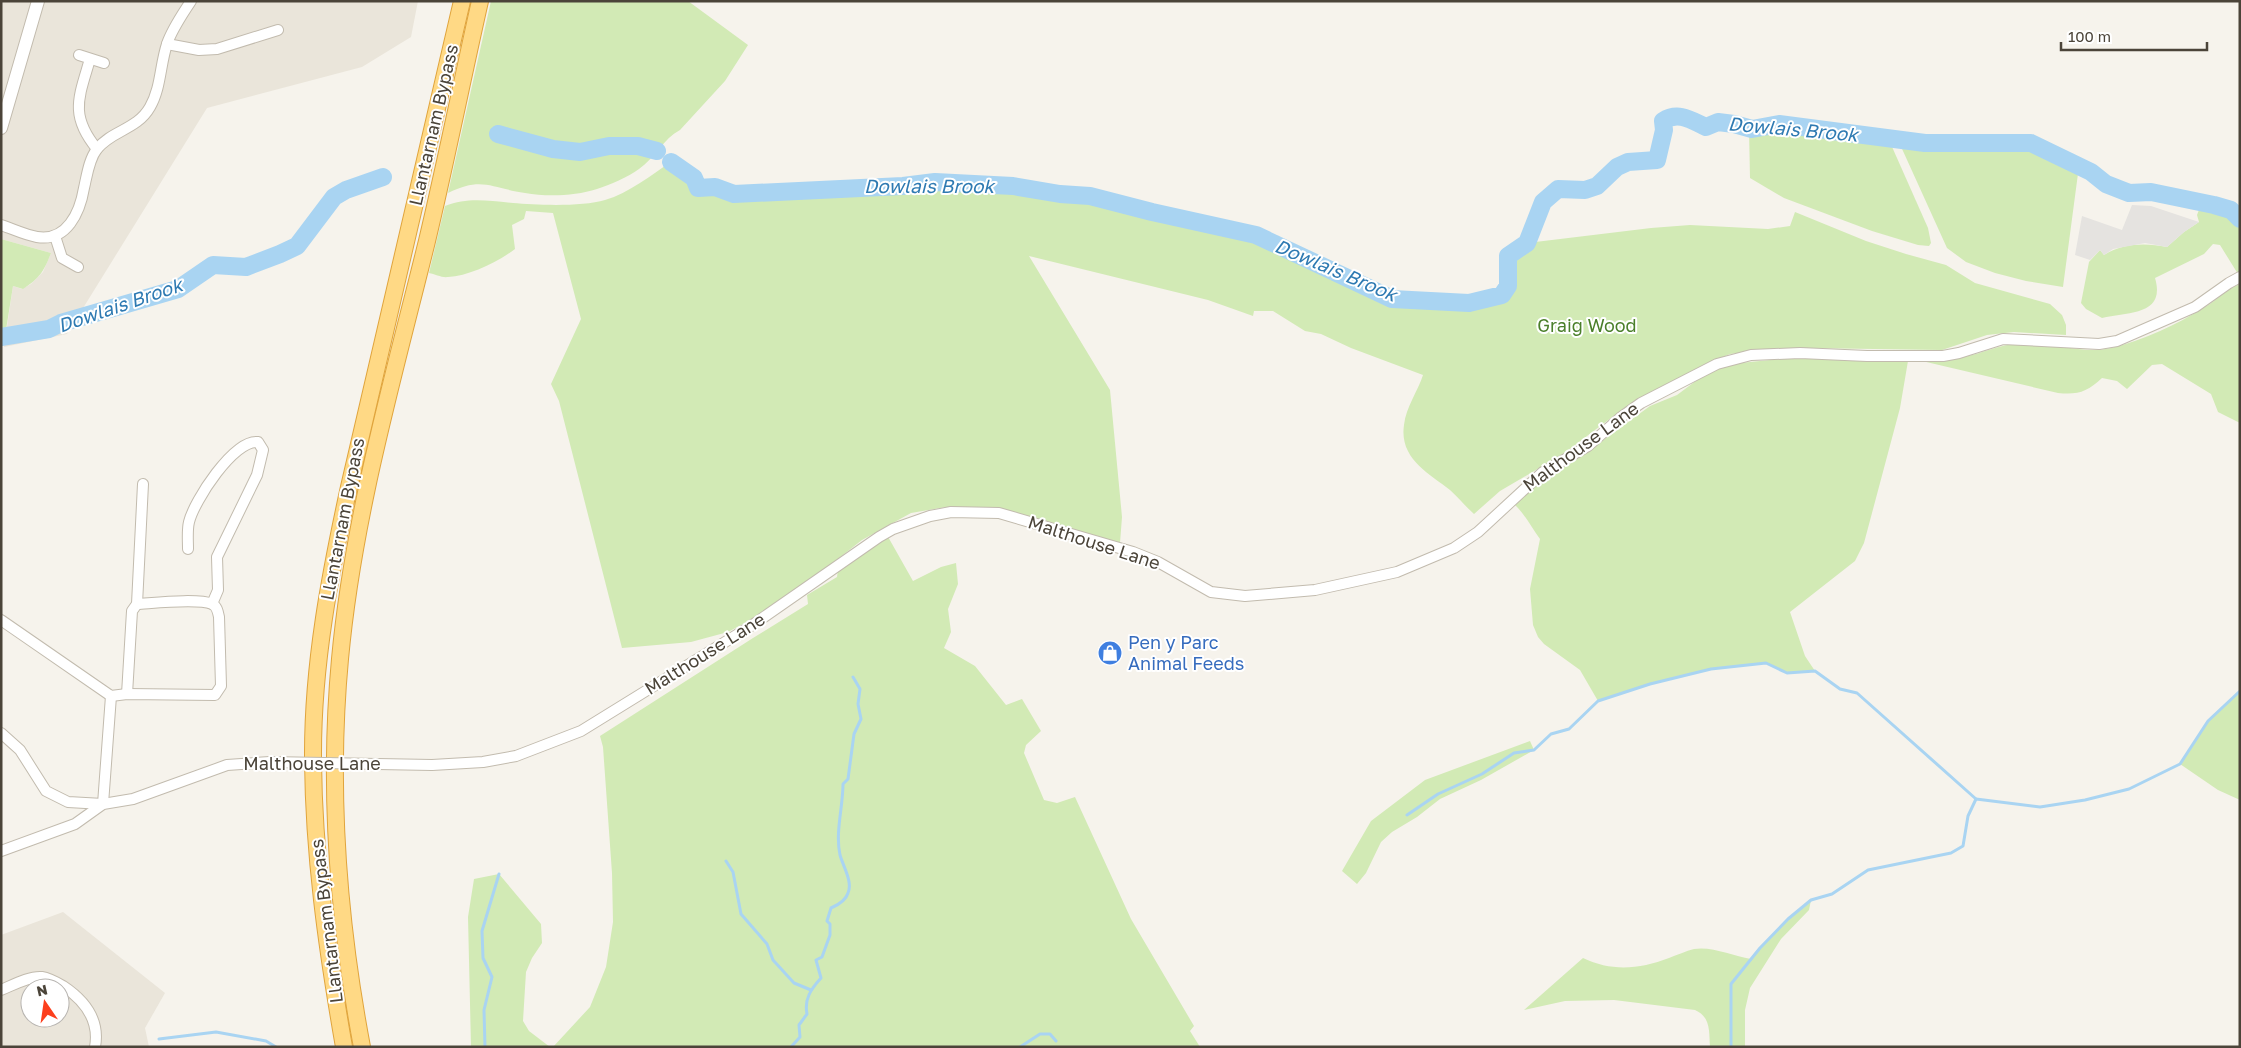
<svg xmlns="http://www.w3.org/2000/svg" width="2241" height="1048" font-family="'Golos Text',sans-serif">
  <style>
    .residential { fill: #eae5da; fill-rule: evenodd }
    .green { fill: #d2eab5 }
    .parking { fill: #e5e3e0 }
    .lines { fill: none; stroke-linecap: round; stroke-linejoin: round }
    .stream { stroke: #a9d4f2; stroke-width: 3 }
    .river { stroke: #a9d4f2; stroke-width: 18 }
    .minor-casing { stroke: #c2bbae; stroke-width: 12 }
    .tertiary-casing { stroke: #c2bbae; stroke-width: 14 }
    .trunk-casing { stroke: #e0a43c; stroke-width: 18 }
    .minor { stroke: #fff; stroke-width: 10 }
    .tertiary { stroke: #fff; stroke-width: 12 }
    .trunk { stroke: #ffd985; stroke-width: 16 }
    .minor-bridge-casing { stroke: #c2bbae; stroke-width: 12; stroke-linecap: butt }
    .minor-bridge { stroke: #fff; stroke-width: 10 }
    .labels { text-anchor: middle; stroke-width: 4; stroke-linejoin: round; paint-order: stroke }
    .street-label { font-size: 18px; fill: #4b4439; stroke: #fff }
    .park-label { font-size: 18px; fill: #4a7f2a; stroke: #fff }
    .shop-label { font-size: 18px; fill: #366cbe; stroke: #fff; text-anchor: start }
    .water-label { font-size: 19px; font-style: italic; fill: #2e7ab2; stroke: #fff }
  </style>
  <rect width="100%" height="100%" fill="#f6f3ec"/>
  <!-- residential -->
  <g class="residential">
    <path d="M1,1h417l-7,36 -49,30 -155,41 -140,226 -63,13 9,-61 9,3 9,-5 12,-12 8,-19 -50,-14z"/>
    <path d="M63,912l102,81 -20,35 4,19h-148v-112zM30,988h30v30h-30z"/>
  </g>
  <!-- green -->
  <g class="green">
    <path d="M491,1h197l60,44 -23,36 -45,49c-17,9 -25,28 -41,39 -11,8 -29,16 -42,20 -22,7 -50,8 -72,4 -34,-5 -43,-17 -77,0z"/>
    <path d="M1779,124l110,16 39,88 3,15 -2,3 -11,-1 -46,-14 -88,-33 -34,-20 -1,-50z"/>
    <path d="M1898,140l27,3h106l48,23 -16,121 -37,-6 -31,-8 -29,-11 -19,-14z"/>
    <path d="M671,162l23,16 4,10 17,-1 19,7 169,-8 32,-4 78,4 47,8 30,2 62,16 104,23 136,64 77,4 33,-8 6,-9v-30l19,-13 124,-15 39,-3 78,4 22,-3 5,-14 71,29 40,13 40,11 29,18 75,21 12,11 4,10v10l-52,-3 -27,3 -45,15 -135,-2 -35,1 -42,5 -24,10 -83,45 -60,45 -63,37 -26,23c-8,-7 -16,-17 -24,-24 -22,-17 -51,-32 -46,-65 2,-18 14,-34 19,-50l-72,-27 -30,-14 -16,-3 -32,-20h-19l-1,5 -45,-16 -179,-44 81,134 12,127 -2,26 -121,-35 -53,-1 -35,6 -49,27 -56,44 -44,30 -34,18 -37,10 -69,6 -63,-247 -8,-17 30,-65 -28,-106 -27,-2 -2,8 -12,6 3,24c-17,13 -46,27 -67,28 -6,1 -13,-3 -19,-4l16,-67c23,-9 43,-5 68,-3 23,2 69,4 92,-3 24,-7 46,-25 66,-38z"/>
    <path d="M2202,202l29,8 9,9v55h-2l-18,-29 -7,-1 -9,10 -49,24c11,37 -26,34 -53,40l-16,-9 -5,-6 8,-41 11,-12 4,5c20,-12 41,-12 63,-8l17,-15 15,-10 -2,-7z"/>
    <path d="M1,239l50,14c-7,18 -11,25 -28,36l-10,-3 -7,44 -5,-1z"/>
    <path d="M2240,284v139l-22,-11 -7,-18 -49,-30 -10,1 -25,24 -10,-8 -15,-3c-15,14 -24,17 -44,15l-136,-32c13,-1 28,-1 42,-4 19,-4 35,-12 55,-14 30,-3 62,12 92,5 33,-8 65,-23 94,-41 12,-7 21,-18 35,-23z"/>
    <path d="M1791,358l117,3 -8,47 -36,135 -9,18 -65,51 15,44 10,15 -28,2 -21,-10 -55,6 -61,15 -52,17 -18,-31 -36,-26 -6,-7 -5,-12 -3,-36 10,-50c-9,-12 -15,-25 -26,-35l25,-21 40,-25 71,-52 27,-11 24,-18 20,-10 19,-4z"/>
    <path d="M887,535l26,46 28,-14 15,-4 2,21 -10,25 3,23 -7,16 31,18 31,39 16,-6 19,32 -15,14 -2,8 20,47 13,3 18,-6 56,122 63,107 -4,5 10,16h-647l37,-40 16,-40 7,-45 -1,-49 -9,-126 -3,-11 153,-98 55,-34 -1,-9 30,-18 1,-7z"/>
    <path d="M2240,691v109l-22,-10 -38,-26 28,-43z"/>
    <path d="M1530,741l4,9 -53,30 -41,19 -23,18 -25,15 -11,10 -15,31 -9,11 -15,-13 29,-50 54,-41z"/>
    <path d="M499,874l42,50 1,19 -10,15 -6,14 -3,49 6,10 21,16h-79l-3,-130 6,-38z"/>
    <path d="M1811,900l-2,10 -28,29 -31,49 -5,22v37h-35c-1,-15 1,-30 -15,-37l-81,-10 -49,1 -41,9 59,-52c29,14 57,11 86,0 8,-3 17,-7 25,-9 18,-3 39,7 57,10l37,-40z"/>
  </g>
  <!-- parking -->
  <path class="parking" d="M2132,205l19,1 48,16 -15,10 -17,15 -22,-4 -32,6 -9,6 -4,-5 -10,10 -15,-5 7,-39 40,14z"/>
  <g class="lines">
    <!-- stream -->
    <g class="stream">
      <path d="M1407,815l31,-21 44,-20 32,-21 20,-3 17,-16 18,-5 29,-28 52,-17 61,-15 55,-6 21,10 28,-2 25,18 17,4 119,106"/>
      <path d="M726,861l7,11 8,42 26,30 6,16 21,23 17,7"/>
      <path d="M159,1039l57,-7 50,9 10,6"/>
      <path d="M485,1047l-1,-37 8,-33 -9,-19 -1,-27 17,-57"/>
      <path d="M791,1047l9,-10 -1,-12 8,-11c-3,-15 4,-25 14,-36l-5,-18 6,-3 8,-22v-11l-3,-3 4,-13c7,-3 15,-8 17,-15 5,-11 -5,-27 -8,-38 -5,-22 3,-48 3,-71l5,-5 6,-45 7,-15 -3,-15 2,-15 -7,-12"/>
      <path d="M1020,1047l20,-13h10l6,7"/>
      <path d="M1731,1047v-63l29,-36 28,-29 23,-19 21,-6 36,-24 83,-17 12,-7 5,-30 8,-17 64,8 45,-7 44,-11 51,-25 28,-43 32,-30"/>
    </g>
    <!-- river -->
    <g class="river">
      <path d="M498,134l55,15 27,3 29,-6h29l19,5"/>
      <path d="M671,162l23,16 4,10 17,-1 19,7 169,-8 32,-4 78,4 47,8 30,2 62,16 104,23 136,64 77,4 33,-8 6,-9v-30l19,-13 16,-41 15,-13 27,1 12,-4 20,-19 11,-5 29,-2 7,-30 -1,-9c15,-10 28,-1 43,6l12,-5 16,2 18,5 27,-5 146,19h106l60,29 15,12 23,9 22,-1 63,13 17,5 9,9"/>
      <path d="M1,337l48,-8 12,-6 117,-34 35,-24 33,2 34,-13 17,-8 37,-49 12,-7 37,-13"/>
    </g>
    <defs>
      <g id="minor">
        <path d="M167,44l32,6 18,-1 61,-19"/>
        <path d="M79,55l25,8"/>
        <path d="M90,59c-11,38 -21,56 7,90"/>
        <path d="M1,225c12,4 24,10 36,12 30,5 43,-25 47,-49 3,-13 5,-29 13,-39 15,-19 40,-19 53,-42 11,-19 10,-42 17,-63 5,-15 15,-29 24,-43"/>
        <path d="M55,236l7,22 16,9"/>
        <path d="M188,549c0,-9 -1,-19 1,-27 5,-21 45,-83 69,-80l5,8 -6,25 -40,82 1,33 -6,14"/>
        <path d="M1,620l110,76 16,-2 88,1 6,-9 -2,-69c-1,-5 -2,-11 -7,-13 -14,-6 -58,-1 -75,0"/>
        <path d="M127,694l5,-83 5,-7 6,-120"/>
        <path d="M1,733l19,17 26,41 22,11 35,2 8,-108"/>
        <path d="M432,765l51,-3 33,-6 65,-25 170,-105 128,-89 14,-8 37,-13 21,-4 48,1 134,39 25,10 53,30 34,4 70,-6 82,-18 57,-24 24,-16 65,-60 45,-26 32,-28 21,-15 76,-39 34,-9 49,-2 67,3h76l16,-3 44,-14 96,5 18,-3 78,-34 34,-24 11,-6"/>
        <path d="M1,851l74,-27 28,-20 30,-5 94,-34 43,-3"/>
        <path d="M1,990c12,-5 28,-14 41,-13 7,1 14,5 21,9 21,14 37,34 32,61"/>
      </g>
      <path id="tertiary" d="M1,128l37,-127"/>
      <g id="trunk">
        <path d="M344,1047c-17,-97 -31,-195 -31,-294 0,-90 17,-179 36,-266l113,-486"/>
        <path d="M362,1047c-24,-127 -34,-259 -22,-388 13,-142 53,-280 87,-418 19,-80 35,-160 53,-240"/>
      </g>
    </defs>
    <!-- minor casing -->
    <use href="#minor" class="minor-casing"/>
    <!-- tertiary casing -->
    <use href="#tertiary" class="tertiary-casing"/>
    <!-- trunk casing -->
    <use href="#trunk" class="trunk-casing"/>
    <!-- minor -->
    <use href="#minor" class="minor"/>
    <!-- tertiary -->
    <use href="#tertiary" class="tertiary"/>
    <!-- trunk -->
    <use href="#trunk" class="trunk"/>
    <defs>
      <path id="minor-bridge" d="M270,762l162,3"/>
    </defs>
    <!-- minor-bridge casing -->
    <use href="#minor-bridge" class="minor-bridge-casing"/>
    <!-- minor-bridge -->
    <use href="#minor-bridge" class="minor-bridge"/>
  </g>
  <!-- icons -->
  <defs>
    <symbol id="shop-disc" viewBox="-11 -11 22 22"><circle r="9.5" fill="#3f7fe0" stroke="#fff"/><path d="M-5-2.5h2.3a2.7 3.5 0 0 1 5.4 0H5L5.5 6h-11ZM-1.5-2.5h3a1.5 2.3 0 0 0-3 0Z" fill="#fff"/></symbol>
  </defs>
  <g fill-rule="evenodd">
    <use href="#shop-disc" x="1096" y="639" width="28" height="28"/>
  </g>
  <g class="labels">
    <!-- street labels -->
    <g class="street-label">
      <text transform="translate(434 125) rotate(-77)" y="6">Llantarnam Bypass</text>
      <text transform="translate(1581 447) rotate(-36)" y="6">Malthouse Lane</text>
      <text transform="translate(343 519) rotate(-79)" y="6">Llantarnam Bypass</text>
      <text transform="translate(1094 543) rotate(18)" y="6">Malthouse Lane</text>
      <text transform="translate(705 654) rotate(-32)" y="6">Malthouse Lane</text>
      <text x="312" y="770">Malthouse Lane</text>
      <text transform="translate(327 921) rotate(-97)" y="6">Llantarnam Bypass</text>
    </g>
    <!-- park labels -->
    <g class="park-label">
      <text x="1587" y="332">Graig Wood</text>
    </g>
    <!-- shop labels -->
    <g class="shop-label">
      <text x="1128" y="649">Pen y Parc<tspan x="1128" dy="21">Animal Feeds</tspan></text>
    </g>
    <!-- water labels -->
    <g class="water-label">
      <text transform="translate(1793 129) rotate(5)" y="7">Dowlais Brook</text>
      <text x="929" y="193">Dowlais Brook</text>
      <text transform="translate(1336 270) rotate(23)" y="7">Dowlais Brook</text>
      <text transform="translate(120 305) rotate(-19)" y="7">Dowlais Brook</text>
    </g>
  </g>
  <!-- border -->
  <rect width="2241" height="1048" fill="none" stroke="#4b4439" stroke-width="5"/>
  <!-- north arrow -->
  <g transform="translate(45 1003) rotate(347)"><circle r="24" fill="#ffffff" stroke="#b7b4b0"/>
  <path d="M0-4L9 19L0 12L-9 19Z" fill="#fc3f1d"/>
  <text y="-8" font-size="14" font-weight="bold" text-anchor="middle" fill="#4b4439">N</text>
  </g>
  <!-- scale -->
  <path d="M2061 42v8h146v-8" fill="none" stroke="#4b4439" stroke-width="2.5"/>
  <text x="2068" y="42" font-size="15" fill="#4b4439" stroke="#ffffff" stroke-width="4" paint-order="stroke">100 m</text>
</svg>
